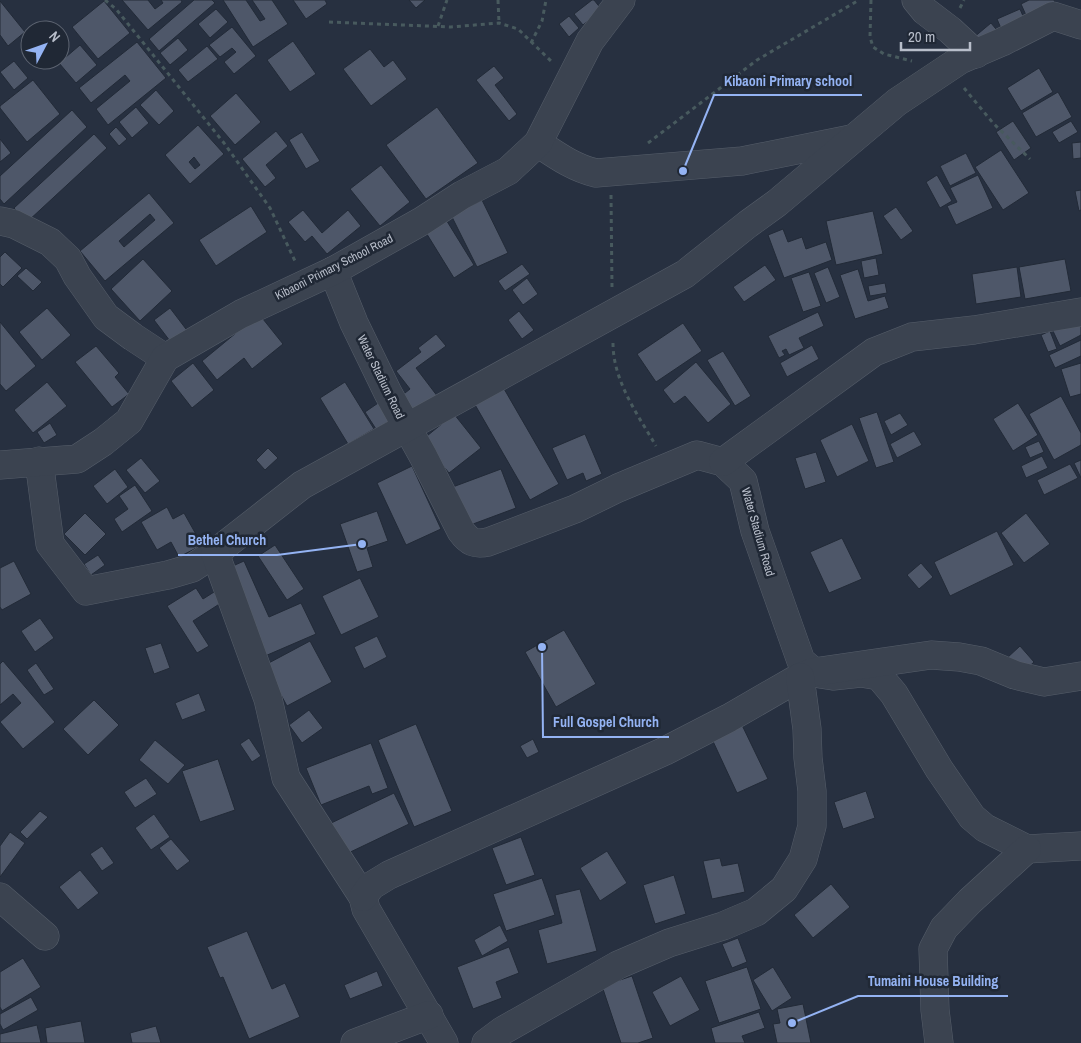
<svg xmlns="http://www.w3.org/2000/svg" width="1081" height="1043" font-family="'Archivo Narrow',sans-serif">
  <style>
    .building { fill: #4e5769; stroke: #222a37; fill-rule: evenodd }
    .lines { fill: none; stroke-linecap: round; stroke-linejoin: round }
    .minor-casing { stroke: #565e6a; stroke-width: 29 }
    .path { stroke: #485a5e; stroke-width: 3; stroke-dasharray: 4 4; stroke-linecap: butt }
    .minor { stroke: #3b4350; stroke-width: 28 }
    .labels { text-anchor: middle; stroke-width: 5; stroke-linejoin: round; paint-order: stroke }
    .street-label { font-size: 12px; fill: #b8beca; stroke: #202835 }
    .leader { fill: none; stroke: #94b3f3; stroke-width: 2 }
    .callout-dot { fill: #94b3f3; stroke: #202835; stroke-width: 2 }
    .callout-label { font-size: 14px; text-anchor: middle; font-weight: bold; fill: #94b3f3; stroke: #202835; stroke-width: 5; stroke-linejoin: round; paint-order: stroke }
  </style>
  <rect width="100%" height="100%" fill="#273040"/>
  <!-- building -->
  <g class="building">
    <path d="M122,0h26l7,9 8,-6 -2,-3h20l1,2 -34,28z"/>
    <path d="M194,0h18l3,3 -56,48 -10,-12z"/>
    <path d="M223,0h23l14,21 5,-2 -13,-19h20l16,24 -35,23z"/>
    <path d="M293,0h32l2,4 -21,15z"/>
    <path d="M409,0h16l-9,8z"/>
    <path d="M592,0h2l8,10 -19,15 -9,-11z"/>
    <path d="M1029,0h25l9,21 -29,12 -13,-29z"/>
    <path d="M0,1l25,31 -17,14 -8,-11z"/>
    <path d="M104,1l26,32 -32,26 -26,-32z"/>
    <path d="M216,9l12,13 -18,16 -12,-14z"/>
    <path d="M1020,9l9,21 -23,10 -9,-21z"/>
    <path d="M569,16l10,12 -10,9 -10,-13z"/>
    <path d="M991,23l14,17 -32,-2z"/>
    <path d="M232,27l24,29 -22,18 -10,-12 12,-10 -4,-4 -12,9 -11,-12z"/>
    <path d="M178,38l10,12 -18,15 -10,-12z"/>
    <path d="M293,41l23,33 -26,18 -23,-32z"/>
    <path d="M137,42l29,36 -58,47 -12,-16 34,-28 -5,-6 -34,28 -12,-15z"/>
    <path d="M80,45l17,20 -21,18 -17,-20z"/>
    <path d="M207,46l11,13 -30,23 -10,-12z"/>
    <path d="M370,49l14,18 9,-7 14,19 -36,27 -28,-37z"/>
    <path d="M14,61l14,17 -14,12 -14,-18z"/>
    <path d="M494,66l10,12 -9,7 22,29 -8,7 -33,-41z"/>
    <path d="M1039,68l14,24 -32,19 -14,-23z"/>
    <path d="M33,80l27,34 -33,28 -27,-34v-2z"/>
    <path d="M156,90l18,21 -15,14 -19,-20z"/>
    <path d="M1058,92l14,25 -36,20 -14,-24z"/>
    <path d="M236,93l25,29 -26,23 -25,-29z"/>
    <path d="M136,107l13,16 -17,15 -13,-16z"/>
    <path d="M437,107l41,56 -52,36 -40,-54z"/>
    <path d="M72,110l15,17 -83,77 -4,-5v-23z"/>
    <path d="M1013,121l18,27 -17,12 -18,-28z"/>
    <path d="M1071,121l7,11 -19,11 -7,-11z"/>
    <path d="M198,125l26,29 -34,30 -25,-29zM194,157l6,8 -5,4 -6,-7z"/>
    <path d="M116,127l11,12 -8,7 -10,-12z"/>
    <path d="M276,131l12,15 -22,19 10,13 -11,9 -23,-28z"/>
    <path d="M302,132l18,29 -14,8 -17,-29z"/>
    <path d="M94,134l13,14 -80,74 -13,-14z"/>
    <path d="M0,139l11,14 -11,9z"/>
    <path d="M1081,142v16l-8,1 -1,-16z"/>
    <path d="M1001,150l28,43 -26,17 -28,-43z"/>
    <path d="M966,153l10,20 -26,13 -10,-20z"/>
    <path d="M381,165l29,37 -30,24 -30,-37z"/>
    <path d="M937,175l15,26 -12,7 -14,-26z"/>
    <path d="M978,175l15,33 -37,17 -9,-19 10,-4 -7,-14z"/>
    <path d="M1081,190v20l-2,1 -4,-20z"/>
    <path d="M149,193l25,30 -69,58 -25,-30zM150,214l5,6 -31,27 -5,-6z"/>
    <path d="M482,200l26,53 -31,14 -26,-52z"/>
    <path d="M251,206l16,26 -51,34 -17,-26z"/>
    <path d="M896,207l17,24 -12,9 -18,-24z"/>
    <path d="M303,210l19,23 26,-23 13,16 -34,28 -15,-18 -7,6 -17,-20z"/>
    <path d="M873,211l10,43 -47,11 -10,-44z"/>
    <path d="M445,218l29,47 -20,13 -29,-47z"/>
    <path d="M783,229l5,13 14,-5 4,12 20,-7 6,18 -48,18 -16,-43z"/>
    <path d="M5,252l17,16 -19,19 -3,-3v-27z"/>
    <path d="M876,258l3,17 -15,3 -3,-17z"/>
    <path d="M143,259l29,32 -32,30 -29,-32z"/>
    <path d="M1065,259l6,32 -46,8 -6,-32z"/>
    <path d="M522,264l8,10 -25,17 -7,-10z"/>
    <path d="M765,265l11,15 -32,22 -11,-15z"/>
    <path d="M828,267l12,30 -14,6 -12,-30z"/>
    <path d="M1017,267l4,30 -45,7 -4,-30z"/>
    <path d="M26,268l16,14 -9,9 -16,-15z"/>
    <path d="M858,269l10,32 17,-5 4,12 -34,11 -15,-44z"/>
    <path d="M809,272l12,34 -18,6 -12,-34z"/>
    <path d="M527,278l11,16 -15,11 -11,-15z"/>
    <path d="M885,283l2,10 -17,3 -2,-10z"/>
    <path d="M47,308l24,27 -29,25 -23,-28z"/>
    <path d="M170,308l19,25 -16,12 -19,-25z"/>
    <path d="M519,311l15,19 -12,9 -14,-19z"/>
    <path d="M818,312l6,14 -25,12 5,10 -15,7 -3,-6 -4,2 3,4 -6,3 -11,-22z"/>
    <path d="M259,314l24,30 -31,25 -8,-11 -27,22 -15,-19z"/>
    <path d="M1081,316v19l-21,11 -7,-15z"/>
    <path d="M0,322l36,44 -30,25 -6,-7z"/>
    <path d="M683,323l19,28 -46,31 -19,-28z"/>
    <path d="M1050,331l7,18 -9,3 -7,-17z"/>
    <path d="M436,334l10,12 -30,22 22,29 -25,18 -13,-18 10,-8 -14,-18 25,-19 -3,-4z"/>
    <path d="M1081,340v16l-26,12 -6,-13z"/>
    <path d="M812,345l7,14 -32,18 -7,-14z"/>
    <path d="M96,346l23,27 -4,4 14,17 -17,13 -37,-45z"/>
    <path d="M723,351l28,45 -16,10 -28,-46z"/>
    <path d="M696,362l35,42 -23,19 -23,-27 -11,8 -11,-14z"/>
    <path d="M193,363l21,27 -22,18 -21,-27z"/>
    <path d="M1081,363v31l-11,3 -9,-28z"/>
    <path d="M47,382l20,24 -34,27 -19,-23z"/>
    <path d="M345,382l29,47 -26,15 -28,-46z"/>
    <path d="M503,387l56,97 -29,16 -56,-97z"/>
    <path d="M1061,396l20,37v12l-27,15 -25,-46z"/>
    <path d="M384,399l12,18 -20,12 -11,-17z"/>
    <path d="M1018,403l20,32 -25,16 -20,-32z"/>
    <path d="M877,412l17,50 -18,6 -17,-50z"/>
    <path d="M900,413l8,12 -17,10 -7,-14z"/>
    <path d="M454,414l27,34 -32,25 -27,-33z"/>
    <path d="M50,423l7,12 -13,8 -7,-11z"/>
    <path d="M852,424l17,37 -32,16 -17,-37z"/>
    <path d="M914,431l8,14 -25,13 -7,-14z"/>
    <path d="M585,434l17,40 -16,7 -3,-8 -16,7 -15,-32z"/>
    <path d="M1039,441l5,11 -14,6 -5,-11z"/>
    <path d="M268,448l10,10 -13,12 -9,-10z"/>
    <path d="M816,452l10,30 -21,7 -10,-31z"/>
    <path d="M1042,456l6,12 -22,10 -5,-12z"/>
    <path d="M141,458l19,23 -15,12 -19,-23z"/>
    <path d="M1081,460v18l-7,-15z"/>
    <path d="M1070,464l8,14 -34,17 -7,-15z"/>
    <path d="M412,466l29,63 -35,16 -29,-62z"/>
    <path d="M115,469l13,18 -21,17 -14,-18z"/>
    <path d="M501,469l15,39 -51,19 -15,-39z"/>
    <path d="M135,485l17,26 -30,21 -8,-13 14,-10 -9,-13z"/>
    <path d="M167,507l6,12 11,-6 18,32 -23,12 -8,-15 -14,8 -16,-28z"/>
    <path d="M377,511l11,30 -21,7 6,19 -16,5 -17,-48z"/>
    <path d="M85,513l21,21 -21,21 -21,-21z"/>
    <path d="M1026,513l24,31 -26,19 -23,-30z"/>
    <path d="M997,531l17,34 -64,31 -16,-34z"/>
    <path d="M842,538l20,41 -33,14 -19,-41z"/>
    <path d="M275,545l29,44 -17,11 -29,-44z"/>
    <path d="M98,555l7,10 -14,10 -7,-11z"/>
    <path d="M14,561l17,33 -29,16 -2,-3v-39z"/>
    <path d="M244,561l25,56 32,-14 15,31 -51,22 -39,-87z"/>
    <path d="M921,563l12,14 -14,12 -12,-14z"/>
    <path d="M360,578l19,39 -38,18 -19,-39z"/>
    <path d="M196,588l7,11 11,-7 7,11 -28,18 16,25 -12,7 -30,-47z"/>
    <path d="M40,618l14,20 -19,14 -14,-21z"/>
    <path d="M564,630l32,54 -40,23 -31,-55z"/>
    <path d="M377,636l10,21 -23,12 -10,-22z"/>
    <path d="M310,641l22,41 -45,24 -22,-41z"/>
    <path d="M161,643l9,25 -16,6 -9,-26z"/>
    <path d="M1020,646l14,16 -12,11 -15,-15z"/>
    <path d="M3,661l52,61 -32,27 -23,-27 21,-19 -8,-9 -13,11v-41z"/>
    <path d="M36,663l18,26 -10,6 -17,-25z"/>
    <path d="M199,693l7,18 -24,9 -7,-17z"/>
    <path d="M94,700l25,25 -31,30 -25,-26z"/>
    <path d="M309,710l14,18 -21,15 -13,-18z"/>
    <path d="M741,723l27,56 -31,14 -26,-56z"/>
    <path d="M416,724l36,87 -38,16 -36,-87z"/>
    <path d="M249,738l12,18 -9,6 -12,-18z"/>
    <path d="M533,739l6,13 -12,6 -7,-12z"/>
    <path d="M155,740l30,25 -17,19 -29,-24z"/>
    <path d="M371,743l17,45 -16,6 -3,-8 -48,19 -15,-37z"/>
    <path d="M218,759l17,51 -35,12 -18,-51z"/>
    <path d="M146,778l11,16 -22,14 -11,-16z"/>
    <path d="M866,791l9,27 -32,11 -9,-27z"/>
    <path d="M394,793l15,31 -67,32 -15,-31z"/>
    <path d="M40,811l8,6 -21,22 -7,-7z"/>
    <path d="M154,814l16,23 -19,13 -16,-22z"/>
    <path d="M10,832l15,11 -25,34v-31z"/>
    <path d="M521,837l14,38 -29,10 -14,-37z"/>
    <path d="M171,839l19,22 -13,10 -18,-23z"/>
    <path d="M102,846l12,17 -12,8 -12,-17z"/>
    <path d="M607,851l20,32 -27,18 -20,-33z"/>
    <path d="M720,858l2,8 16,-3 7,29 -33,7 -9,-38z"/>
    <path d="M80,870l19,23 -21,17 -19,-23z"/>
    <path d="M674,875l12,39 -31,10 -12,-39z"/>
    <path d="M542,878l13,37 -49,16 -13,-37z"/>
    <path d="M831,884l19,23 -37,31 -19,-23z"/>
    <path d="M580,889l17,62 -50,13 -9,-34 24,-7 -7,-28z"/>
    <path d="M500,925l8,16 -26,15 -8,-16z"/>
    <path d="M247,931l25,58 13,-6 15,34 -51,22 -26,-62 -3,1 -13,-31z"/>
    <path d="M738,938l9,24 -15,6 -10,-24z"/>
    <path d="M509,947l10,26 -23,9 6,16 -29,11 -16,-42z"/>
    <path d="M23,958l18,29 -39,24 -2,-4v-35z"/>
    <path d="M747,967l14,42 -42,14 -14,-42z"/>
    <path d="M773,967l19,31 -20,13 -19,-31z"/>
    <path d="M377,971l6,15 -33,13 -6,-14z"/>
    <path d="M632,976l21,62 -15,5h-17l-19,-57z"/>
    <path d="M681,976l19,34 -30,16 -18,-34z"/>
    <path d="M31,997l7,13 -35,20 -3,-6v-10z"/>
    <path d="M803,1004l8,39h-34l-4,-19 7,-1 -3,-14z"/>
    <path d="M759,1012l6,16 -23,8 3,7h-30l-4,-15z"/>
    <path d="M81,1021l4,22h-38l-2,-15z"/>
    <path d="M37,1025l4,18h-41v-9z"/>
    <path d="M156,1026l5,17h-29l-2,-10z"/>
  </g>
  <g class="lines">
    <defs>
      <g id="minor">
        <path d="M916,0l9,11 25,19 26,24"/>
        <path d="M538,143c18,12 36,25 58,30l146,-12 109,-22"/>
        <path d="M0,221l14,3 36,18 18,17 9,17 29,41 27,20 32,21"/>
        <path d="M333,271l21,52 34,70 35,63 38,75c8,11 14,14 27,11l87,-33 43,-21 79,-33 26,7 20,19 12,50 46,130 13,11 6,2 13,2 28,-3 18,3 15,18 45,75 33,48 13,11 42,21 54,-3"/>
        <path d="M39,461l11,83 36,47 82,-16 24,-7 23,-15 87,-68 383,-211 63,-50 29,-21 120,-101 63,-42 42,-18 51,-26 28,9"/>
        <path d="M723,462l151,-110 38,-15 62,-7 107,-18"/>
        <path d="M0,465l77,-6 26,-17 26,-21 36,-63 76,-44 92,-43 89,-50 40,-26 46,-24 30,-28 52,-102 31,-41"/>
        <path d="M215,553l53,146 18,79 77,119 3,12 78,134"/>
        <path d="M0,897l45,39"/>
        <path d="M363,897l8,-11 18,-11 276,-124 64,-33 71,-41 14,-5 117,-17 28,2 22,4 34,14 29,7 37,-6"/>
        <path d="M355,1043l74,-28"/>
        <path d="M486,1043l16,-12 116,-66 51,-22 54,-17 33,-14 28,-23 19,-30 9,-33v-35l-4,-33 -1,-29 -7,-52"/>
        <path d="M939,1043l-4,-33 -2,-61 11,-21 26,-27 57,-52"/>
      </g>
    </defs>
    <!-- minor casing -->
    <use href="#minor" class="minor-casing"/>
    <!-- path -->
    <g class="path">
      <path d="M105,0l11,9 108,134 46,65 25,53"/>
      <path d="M498,0l1,23"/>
      <path d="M871,0l-1,37 3,10 11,7 28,7"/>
      <path d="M960,8l4,-8"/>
      <path d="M329,22l122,5 48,-4 19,6 34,33"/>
      <path d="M438,26l9,-26"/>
      <path d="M531,43l11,-22 4,-21"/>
      <path d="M964,88l29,35 37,36"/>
      <path d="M648,143l109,-83 102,-60"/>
      <path d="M611,195l1,92"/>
      <path d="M613,343c0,38 25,72 43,103"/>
    </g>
    <!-- minor -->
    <use href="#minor" class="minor"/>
  </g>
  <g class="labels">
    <!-- street labels -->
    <g class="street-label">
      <text transform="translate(334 267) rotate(-27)" y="4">Kibaoni Primary School Road</text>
      <text transform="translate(381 377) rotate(64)" y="4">Water Stadium Road</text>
      <text transform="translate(758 532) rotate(74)" y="4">Water Stadium Road</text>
    </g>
  </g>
  <!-- callouts -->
  <path class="leader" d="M683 171L714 95H862M362 544L277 555H178M542 647L543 737H669M792 1023L858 996H1008"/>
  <g class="callout-dot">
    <circle cx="683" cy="171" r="5"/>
    <circle cx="362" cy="544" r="5"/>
    <circle cx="542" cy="647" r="5"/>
    <circle cx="792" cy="1023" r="5"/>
  </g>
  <g class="callout-label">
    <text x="788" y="86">Kibaoni Primary school</text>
    <text x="227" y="545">Bethel Church</text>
    <text x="606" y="727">Full Gospel Church</text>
    <text x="933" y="986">Tumaini House Building</text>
  </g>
  <!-- north arrow -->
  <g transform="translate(45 45) rotate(49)"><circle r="24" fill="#202835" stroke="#5d6471"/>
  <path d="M0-4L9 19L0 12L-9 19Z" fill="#94b3f3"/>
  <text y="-8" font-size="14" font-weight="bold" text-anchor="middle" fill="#b8beca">N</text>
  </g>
  <!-- scale -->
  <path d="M901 42v8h69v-8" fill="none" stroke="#b8beca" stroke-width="2.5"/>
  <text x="908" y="42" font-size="15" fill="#b8beca" stroke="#202835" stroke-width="4" paint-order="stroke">20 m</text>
</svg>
